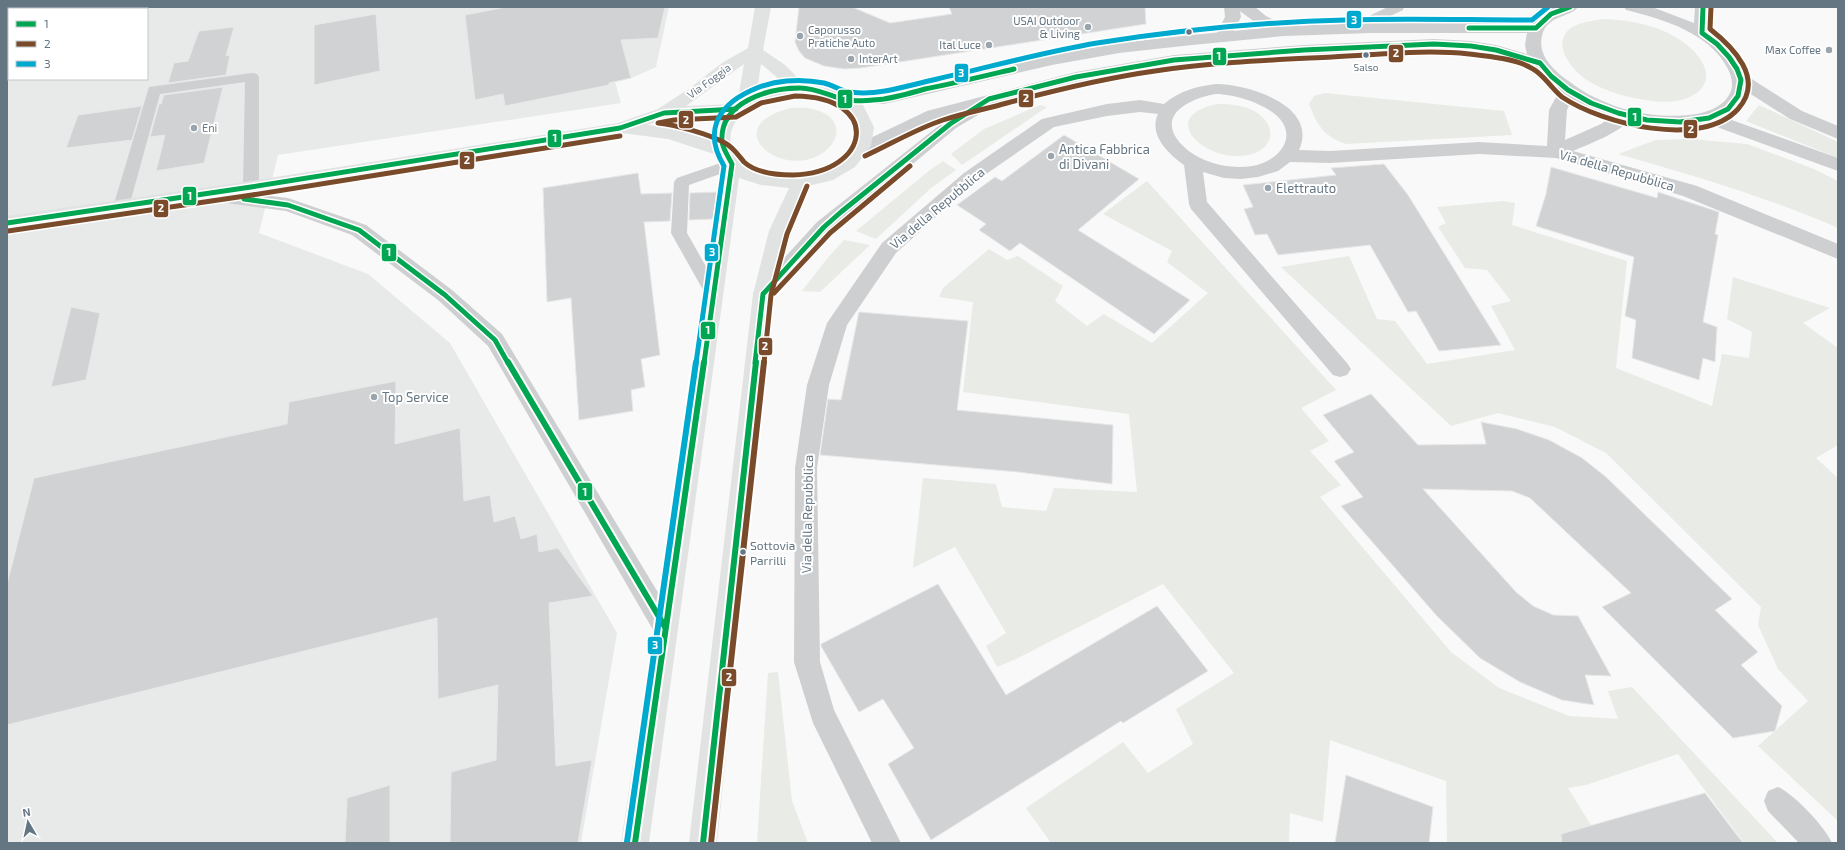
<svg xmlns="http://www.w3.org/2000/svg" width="1845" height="850" font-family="'Exo 2',sans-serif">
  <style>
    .built { fill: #e8e9e9; fill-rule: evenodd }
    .green { fill: #e8ebe6 }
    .building { fill: #d0d2d3; stroke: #e8e8e8 }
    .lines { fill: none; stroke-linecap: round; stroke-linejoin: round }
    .service { fill: #cecfd0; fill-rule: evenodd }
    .minor { fill: #cecfd0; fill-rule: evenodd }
    .tertiary { fill: #cecfd0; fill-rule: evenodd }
    .secondary { fill: #e1e2e2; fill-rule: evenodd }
    .bus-1-far1-casing { stroke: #fff; stroke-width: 8 }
    .bus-1-casing { stroke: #fff; stroke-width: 10 }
    .bus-2-far1-casing { stroke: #fff; stroke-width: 8 }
    .bus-2-casing { stroke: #fff; stroke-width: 10 }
    .bus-3-far1-casing { stroke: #fff; stroke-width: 8 }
    .bus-3-casing { stroke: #fff; stroke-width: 10 }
    .bus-1-far1 { stroke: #00a651; stroke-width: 5 }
    .bus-1 { stroke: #00a651; stroke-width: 6 }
    .bus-2-far1 { stroke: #7a4b2a; stroke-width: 5 }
    .bus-2 { stroke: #7a4b2a; stroke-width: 6 }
    .bus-3-far1 { stroke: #00a9ce; stroke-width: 5 }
    .bus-3 { stroke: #00a9ce; stroke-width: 6 }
    .poi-dot { fill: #99a4ac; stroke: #fff; stroke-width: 1.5 }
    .bus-dot { fill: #657683; stroke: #fff; stroke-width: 1.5 }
    .labels { text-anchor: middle; stroke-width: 4; stroke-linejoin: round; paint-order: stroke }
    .far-bus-label { font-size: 10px; fill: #657683; stroke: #fff }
    .far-poi-label { font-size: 11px; fill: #657683; stroke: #fff; text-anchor: end }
    .far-street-label { font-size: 11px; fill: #657683; stroke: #fff }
    .bus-label { font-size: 12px; fill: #657683; stroke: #fff; text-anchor: start }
    .poi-label { font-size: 13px; fill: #657683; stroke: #fff; text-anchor: start }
    .street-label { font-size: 13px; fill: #657683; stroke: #fff }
    .line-badge { stroke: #fff; stroke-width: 1.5 }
    .badge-label { font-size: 11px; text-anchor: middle; font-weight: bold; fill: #fff }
  </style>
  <rect width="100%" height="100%" fill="#f9f9f9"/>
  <!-- built -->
  <path class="built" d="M7,7h662l-13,60 -24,11 -17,4 6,21 -343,52 -19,78 109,41 82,69 167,290 -36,210h-574zM9,9h138v70h-138z"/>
  <!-- green -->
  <g class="green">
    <path d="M1603,19c29,1 62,7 85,27 41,35 6,61 -35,55 -23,-3 -46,-8 -66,-21 -15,-10 -37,-36 -16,-52 9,-6 21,-7 32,-9z"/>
    <path d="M1325,93l179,18 8,24 -166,9c-23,-8 -28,-18 -37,-40l5,-8z"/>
    <path d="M1217,104c14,0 27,1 39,8 22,14 18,38 -8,43 -42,9 -93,-38 -31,-51z"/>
    <path d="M1040,105l7,2 -85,58 -11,-11 33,-25z"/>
    <path d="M1759,105l79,37v16l-92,-37z"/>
    <path d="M791,108c9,0 16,-1 25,2 23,6 28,27 8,42 -41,30 -109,-25 -33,-44z"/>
    <path d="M1691,139l56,5 67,25 24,12v47c-71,-31 -146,-53 -220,-74l38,-14z"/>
    <path d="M943,161l13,9 -25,18 -55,51 -20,-8 74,-61z"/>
    <path d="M1147,181l189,209 -35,18 28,33 -19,10 31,34 -21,12 131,155 48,36 70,28 49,3 -10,-28 24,-4 146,156h-34l-66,-89 -92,31 -18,3 34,55h-155l-1,-62 -116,-41 -7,82 -33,-9 -1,30h-238l-25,-35 97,-66 25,31 45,-29 -17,-35 58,-36 -71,-89 -147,75 -19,8 -11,-21 20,-13 -51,-86 -42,21 10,-90 73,6 6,23 44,4 8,-23 83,4 -8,-78 -166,-22 10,-90 -34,-5 4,-9 46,-39 18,11 11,-4 45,30 -8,15 32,25 17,-12 48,29 56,-50 -41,-31 5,-11 -69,-37z"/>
    <path d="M1503,201l12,2 -3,22 115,36 -11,107 96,38 10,-52 27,4 3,-26 -25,-13 6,-42 97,31 -27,15 35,25v97l-22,13 22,20v343l-80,-75 50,-45 -30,-32 -20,-44 3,-18 -155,-154 -51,-26 -57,-14 -47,13 -170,-159 68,-11 28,63 18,2 32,43 88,-14 -24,-44 20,-5 -24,-31 -22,-2 -27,-41 8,-4 -9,-16z"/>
    <path d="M844,240l26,5 -50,47 -18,-1 24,-31z"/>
    <path d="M778,672l14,129 16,42h-51l11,-170z"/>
  </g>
  <!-- building -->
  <g class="building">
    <path d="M506,7h159l-7,31 -37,2 10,38 -22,5v2l-104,21 -2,-12 -28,6 -10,-85z"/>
    <path d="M799,7h53l38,16 62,-9 -3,-7h196l1,17 -285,44 -17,1 -20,-3 -19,-8 -6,-7 -4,-9z"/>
    <path d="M376,14l4,57 -66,14v-60z"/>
    <path d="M234,27l-8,29 4,-1 -4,20 -58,8 6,-20 14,-2 11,-30z"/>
    <path d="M223,87l-19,76 -48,8 9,-36 -15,2 9,-33h2l3,-9z"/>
    <path d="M142,106l-10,34 -66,8 12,-33z"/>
    <path d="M1064,135l75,44 -61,51 112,70 -36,34 -134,-91 -10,8 -31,-21 7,-6 -29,-19 38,-28 7,4z"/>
    <path d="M1384,164l24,31 93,150 -62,6 -23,-40 -8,1 -38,-67 -92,10 -11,-21 -12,1 -11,-26 9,-2 -10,-22 93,-10 -5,-7z"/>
    <path d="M1551,167l106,31 1,-6 61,20 -4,22 3,1 -15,87 14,5 -2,35 -12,-4 -4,22 -67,-22 4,-38 -11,-4 9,-59 -98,-31 10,-32z"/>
    <path d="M638,173l3,21 31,-1 -2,28 -26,1 16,133 -19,4 4,28 -14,3 2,21 -54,9 -8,-122 -24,4 -4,-114z"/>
    <path d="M717,192l-4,27 -24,1 1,-27z"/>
    <path d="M71,307l29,6 -14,67 -35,7z"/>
    <path d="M859,312l109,9 -11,89 156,15 -1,59 -94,-12 -198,-17 8,-56 13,1z"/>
    <path d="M396,381l-1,63 65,-16 4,73 26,-6 4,27 21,-6 6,23 16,-5 2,18 19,-4 35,48 -44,7 7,163 36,-6 -14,83h-128l1,-71 45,-12 2,-75 -60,14 -1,-81 -430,107v-141l27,-106 253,-54 2,-22z"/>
    <path d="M1371,394l47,51 68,-1 -5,-22 36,7 32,11 33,18 24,19 126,122 -17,11 43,42 -17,13 41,41 -7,25 -42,7 -131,-131 29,-14 -101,-95 -18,-7 -89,-2 93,103 17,14 20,9 25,1 33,60 -26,-1 9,30 -32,-5 -42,-18 -40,-24 -44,-43 -95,-109 22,-9 -29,-36 20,-9 -31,-37z"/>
    <path d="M938,584l68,111 151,-89 51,65 -85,52 -2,-2 -190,119 -43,-76 26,-16 -31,-49 -24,13 -38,-66v-2z"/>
    <path d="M1346,775l87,32 -4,36h-94z"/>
    <path d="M390,785v58h-45l2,-45z"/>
    <path d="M1705,793l38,50h-181l-1,-9z"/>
  </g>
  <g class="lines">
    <!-- service -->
    <g class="service">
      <path d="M1388,7h16l-1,3 -21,10 -5,11h-10l-2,-3 6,-13z"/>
      <path d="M252,73l5,1 2,3v110l-3,4 -5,1 -5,-1 -3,-4 2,-105 -85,12 -31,113 -3,4 -5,1 -5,-1 -3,-4 36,-120z"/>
      <path d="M732,159l5,1 2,4 -2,4 -48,17 -2,48 34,60 -2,4 -6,2 -6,-2 -36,-64 3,-51 3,-4z"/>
    </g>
    <!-- minor -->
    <g class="minor">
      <path d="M1224,7h31l11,9 24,12 2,3 -2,3c-16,4 -38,-14 -50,-23l1,6 -12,23 -6,2 -6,-2 -2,-3 10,-20z"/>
      <path d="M1741,75l6,1 55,35 36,15v13l-48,-20 -55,-35 -2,-4 2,-4z"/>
      <path d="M1216,84c33,0 103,22 83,66l31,1 149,-9 68,4 2,-36 13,-24 6,-1 6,1 2,4 -9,20 -2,30 36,-16 18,-13 6,-2 6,2 3,4c-11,17 -43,28 -61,36l124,35 141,58v15l-155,-63 -127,-38 -77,-4 -149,9 -40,-1 -12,9 -20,6 -17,2 -17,-1 -21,-6 4,30 140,161 4,6 -4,6 -7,2 -7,-2 -142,-166 -2,-5 -5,-39c-15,-11 -36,-30 -26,-51l-18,-2 -33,4 -53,11 -78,54 -80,72 -49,72 -18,60 -12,83 3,194 14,48 67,133h-29l-59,-120 -19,-61 1,-194 12,-83 20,-62 55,-80 82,-70 78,-54 65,-15 33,-4 24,4c15,-13 33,-18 52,-20zM1216,94c23,0 83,18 68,51 -6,12 -20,19 -32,21 -26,4 -59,-5 -75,-27 -19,-27 18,-42 39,-45z"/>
      <path d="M1709,112l129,46v13l-135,-49 -3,-4 3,-4z"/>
      <path d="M1778,787c16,7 47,40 54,56h-33l-31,-32 -4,-10 4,-10z"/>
    </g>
    <!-- tertiary -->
    <g class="tertiary">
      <path d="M1555,7h23c-8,11 -32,8 -36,29 -5,20 13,36 28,46 15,12 33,20 51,26 26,9 92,16 108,-13 5,-7 3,-18 -1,-26 -18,-36 -65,-50 -102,-59l-2,-3h28l42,16 1,-16h16l-1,25 18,13 12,15 7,14 1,17 -7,13 -16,13 -21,7 -19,2 -42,-1 -33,-8 -26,-11 -19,-11 -19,-14 -12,-14 -40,-12 -23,-4 -37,-2 -130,6 -130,10 -97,17 -98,26 2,3 -3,4 -22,13 -125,104 -61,67 -7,2 -7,-2 -3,-5 3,-5 61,-67 134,-106 -12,3 -71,34 -6,2 -6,-2 -3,-4 3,-4 71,-34 149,-39 98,-17 130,-10 130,-6 37,2 25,4 31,9 -2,-9 2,-12h-155l-88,3 -92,9 -73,8 -67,12 -168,39h-40l-6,-1 -3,-4 3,-4 6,-1h40l168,-39 67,-12 73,-8 92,-9 88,-3h160l8,-8z"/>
      <path d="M205,188l83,10 78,27 86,65 50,44 172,285 4,8 -4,8 -9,4 -9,-4 -168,-289 -50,-46 -86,-65 -66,-24 -88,-12 -2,-5 2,-5z"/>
    </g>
    <!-- secondary -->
    <path class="secondary" d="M755,7h16l-8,43 22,15 19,19 37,7 22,14 11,22 -3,19 -16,21 -22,13 -25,6 -19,45 -16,63 -56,549h-28l64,-549 16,-63 20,-43 -28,-3 -22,-7 -90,665h-28l102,-679 -6,-9 -49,-16 -46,-6 -371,60 -244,37v-14l244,-35 367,-58 40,-14 32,-21 32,-25 26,-15zM744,64l-6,35 -6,5 -46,2zM761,64l24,20 -28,7zM799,93c10,2 20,3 30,6 4,2 9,5 13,8 32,21 5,52 -20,63 -13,6 -29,6 -42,4 -10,0 -18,0 -27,-5 -31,-15 -29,-46 -1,-63 14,-9 31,-11 47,-13zM722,115l-8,15 -2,11 -42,-14 -23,-2 18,-6z"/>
    <defs>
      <g id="bus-1-far1">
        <path d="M1469,28h67l15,-14 19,-7"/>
        <path d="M244,199l44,6 71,25 86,65 50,45 13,23"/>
        <path d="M7,223l244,-36 369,-59 44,-15 72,-4"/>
        <path d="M704,363l28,-199c-3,-6 -9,-15 -10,-22 -3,-40 47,-54 78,-54 17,0 31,9 47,12 10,2 26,0 37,-1 13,-2 27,-6 41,-10 30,-6 59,-13 89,-20"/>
        <path d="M755,363l8,-69 61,-67 17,-15 109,-88 39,-25 87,-22 98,-17 130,-10 130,-6 37,2 25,4 44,13 11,13 17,14 23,13 27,10 29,7 33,2 29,-4 19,-9 10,-13 3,-16 -4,-11 -8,-12 -12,-13 -15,-11 1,-26"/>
      </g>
      <g id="bus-1">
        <path d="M508,362l157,265"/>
        <path d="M635,843l69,-481"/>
        <path d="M703,843l53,-481"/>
      </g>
      <g id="bus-2-far1">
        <path d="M795,96c88,1 76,77 -2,79 -16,0 -37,-2 -49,-13 -6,-7 -11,-15 -19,-19 -16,-9 -49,-18 -67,-20l16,-3 62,-3 25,-14z"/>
        <path d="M865,156c26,-12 51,-27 78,-36 21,-7 43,-11 64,-17 49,-13 98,-25 148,-32 59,-9 118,-11 177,-14 46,-2 92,-8 137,-3 18,2 49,5 64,15 10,5 19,20 29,28 40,27 140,52 176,12 27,-30 -5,-62 -28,-80l1,-22"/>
        <path d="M8,231l244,-36 368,-59"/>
        <path d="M774,293l56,-60 80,-67"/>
        <path d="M764,363l7,-68 16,-61 20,-48"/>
      </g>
      <path id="bus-2" d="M711,843l53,-481"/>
      <path id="bus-3-far1" d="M696,363l28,-197c-20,-33 -8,-59 26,-75 22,-11 50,-13 74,-8 8,2 14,6 21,8 12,3 28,2 40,0 17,-3 35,-8 52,-12 53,-12 106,-27 160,-36 82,-13 166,-21 248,-23 62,-2 125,0 187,0l16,-13"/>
      <path id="bus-3" d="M627,842l69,-480"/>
    </defs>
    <!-- bus-1-far1 casing -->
    <use href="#bus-1-far1" class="bus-1-far1-casing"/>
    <!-- bus-1 casing -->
    <use href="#bus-1" class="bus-1-casing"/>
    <!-- bus-2-far1 casing -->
    <use href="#bus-2-far1" class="bus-2-far1-casing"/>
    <!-- bus-2 casing -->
    <use href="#bus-2" class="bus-2-casing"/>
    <!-- bus-3-far1 casing -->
    <use href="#bus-3-far1" class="bus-3-far1-casing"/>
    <!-- bus-3 casing -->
    <use href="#bus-3" class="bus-3-casing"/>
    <!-- bus-1-far1 -->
    <use href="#bus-1-far1" class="bus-1-far1"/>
    <!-- bus-1 -->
    <use href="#bus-1" class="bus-1"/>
    <!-- bus-2-far1 -->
    <use href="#bus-2-far1" class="bus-2-far1"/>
    <!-- bus-2 -->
    <use href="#bus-2" class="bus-2"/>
    <!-- bus-3-far1 -->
    <use href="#bus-3-far1" class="bus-3-far1"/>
    <!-- bus-3 -->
    <use href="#bus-3" class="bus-3"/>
  </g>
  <!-- markers -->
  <g class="poi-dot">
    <circle cx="1088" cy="27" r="4"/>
    <circle cx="800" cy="36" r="4"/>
    <circle cx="989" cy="45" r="4"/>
    <circle cx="1829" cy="50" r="4"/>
    <circle cx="851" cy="59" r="4"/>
    <circle cx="194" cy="128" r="4"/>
    <circle cx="1051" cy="156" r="4"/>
    <circle cx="1268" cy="188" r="4"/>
    <circle cx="374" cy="397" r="4"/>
  </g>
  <g class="bus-dot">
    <circle cx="1189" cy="32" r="3.5"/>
    <circle cx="1366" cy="55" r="3.5"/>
    <circle cx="743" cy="552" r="3.5"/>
  </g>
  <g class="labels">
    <!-- far-bus labels -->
    <g class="far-bus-label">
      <text x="1366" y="71">Salso</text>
    </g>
    <!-- far-poi labels -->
    <g class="far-poi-label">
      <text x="1080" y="25">USAI Outdoor<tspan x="1080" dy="13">&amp; Living</tspan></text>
      <text x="808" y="34" text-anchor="start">Caporusso<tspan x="808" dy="13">Pratiche Auto</tspan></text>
      <text x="981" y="49">Ital Luce</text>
      <text x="1821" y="54">Max Coffee</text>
      <text x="859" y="63" text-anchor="start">InterArt</text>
      <text x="202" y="132" text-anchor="start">Eni</text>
    </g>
    <!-- far-street labels -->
    <g class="far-street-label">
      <text transform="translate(709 81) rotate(-36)" y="4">Via Foggia</text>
    </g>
    <!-- bus labels -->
    <g class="bus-label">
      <text x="750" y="550">Sottovia<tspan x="750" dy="15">Parrilli</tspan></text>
    </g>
    <!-- poi labels -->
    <g class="poi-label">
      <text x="1059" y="154">Antica Fabbrica<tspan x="1059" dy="15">di Divani</tspan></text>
      <text x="1276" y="193">Elettrauto</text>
      <text x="382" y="402">Top Service</text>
    </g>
    <!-- street labels -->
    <g class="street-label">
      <text transform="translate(1617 170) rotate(16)" y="5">Via della Repubblica</text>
      <text transform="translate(937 208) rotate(-40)" y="5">Via della Repubblica</text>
      <text transform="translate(807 514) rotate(-89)" y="5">Via della Repubblica</text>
    </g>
  </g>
  <g class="line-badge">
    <rect x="1346" y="10" width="16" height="19" rx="4" fill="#00a9ce"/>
    <rect x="1388" y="44" width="16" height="19" rx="4" fill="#7a4b2a"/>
    <rect x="1212" y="47" width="15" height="19" rx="4" fill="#00a651"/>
    <rect x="954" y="63" width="15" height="20" rx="4" fill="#00a9ce"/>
    <rect x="1018" y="89" width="16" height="19" rx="4" fill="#7a4b2a"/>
    <rect x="837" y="89" width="16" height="20" rx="4" fill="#00a651"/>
    <rect x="1627" y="107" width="15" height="20" rx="4" fill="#00a651"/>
    <rect x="678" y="110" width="16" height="19" rx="4" fill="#7a4b2a"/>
    <rect x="1683" y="119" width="15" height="20" rx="4" fill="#7a4b2a"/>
    <rect x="547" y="129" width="15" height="19" rx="4" fill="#00a651"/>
    <rect x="459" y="151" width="16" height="19" rx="4" fill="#7a4b2a"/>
    <rect x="182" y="186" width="15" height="20" rx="4" fill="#00a651"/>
    <rect x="153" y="199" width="16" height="19" rx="4" fill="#7a4b2a"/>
    <rect x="704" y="243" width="15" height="19" rx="4" fill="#00a9ce"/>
    <rect x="381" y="243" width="16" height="19" rx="4" fill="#00a651"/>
    <rect x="700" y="321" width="16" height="19" rx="4" fill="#00a651"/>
    <rect x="758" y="337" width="15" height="19" rx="4" fill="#7a4b2a"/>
    <rect x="577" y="482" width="16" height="19" rx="4" fill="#00a651"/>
    <rect x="647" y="636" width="16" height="19" rx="4" fill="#00a9ce"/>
    <rect x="721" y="668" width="16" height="19" rx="4" fill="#7a4b2a"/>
  </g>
  <g class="badge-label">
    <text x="1354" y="24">3</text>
    <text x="1396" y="57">2</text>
    <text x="1219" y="60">1</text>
    <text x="961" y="77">3</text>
    <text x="1026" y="102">2</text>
    <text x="845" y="103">1</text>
    <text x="1635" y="121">1</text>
    <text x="686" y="124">2</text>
    <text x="1691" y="133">2</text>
    <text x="555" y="142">1</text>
    <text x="467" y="164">2</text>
    <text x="190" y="200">1</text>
    <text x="161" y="212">2</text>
    <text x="712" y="256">3</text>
    <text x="389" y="256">1</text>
    <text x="708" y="334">1</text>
    <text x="765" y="350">2</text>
    <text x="585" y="496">1</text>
    <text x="655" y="649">3</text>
    <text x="729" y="681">2</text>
  </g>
  <!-- border -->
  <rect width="1845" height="850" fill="none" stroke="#657683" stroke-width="16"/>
  <!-- legend -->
  <rect x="8" y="8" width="140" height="72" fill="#ffffff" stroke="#c1c8cd"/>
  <rect x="16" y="21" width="20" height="6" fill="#00a651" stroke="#c1c8cd"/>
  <text x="44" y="28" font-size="12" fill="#657683">1</text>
  <rect x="16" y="41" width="20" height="6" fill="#7a4b2a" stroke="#c1c8cd"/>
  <text x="44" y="48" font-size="12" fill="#657683">2</text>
  <rect x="16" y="61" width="20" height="6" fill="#00a9ce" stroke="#c1c8cd"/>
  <text x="44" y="68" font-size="12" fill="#657683">3</text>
  <!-- north arrow -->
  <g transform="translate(28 822) rotate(351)" stroke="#ffffff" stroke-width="3" paint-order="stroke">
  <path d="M0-3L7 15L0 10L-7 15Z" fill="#657683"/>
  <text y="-6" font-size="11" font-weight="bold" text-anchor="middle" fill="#657683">N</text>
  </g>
</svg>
